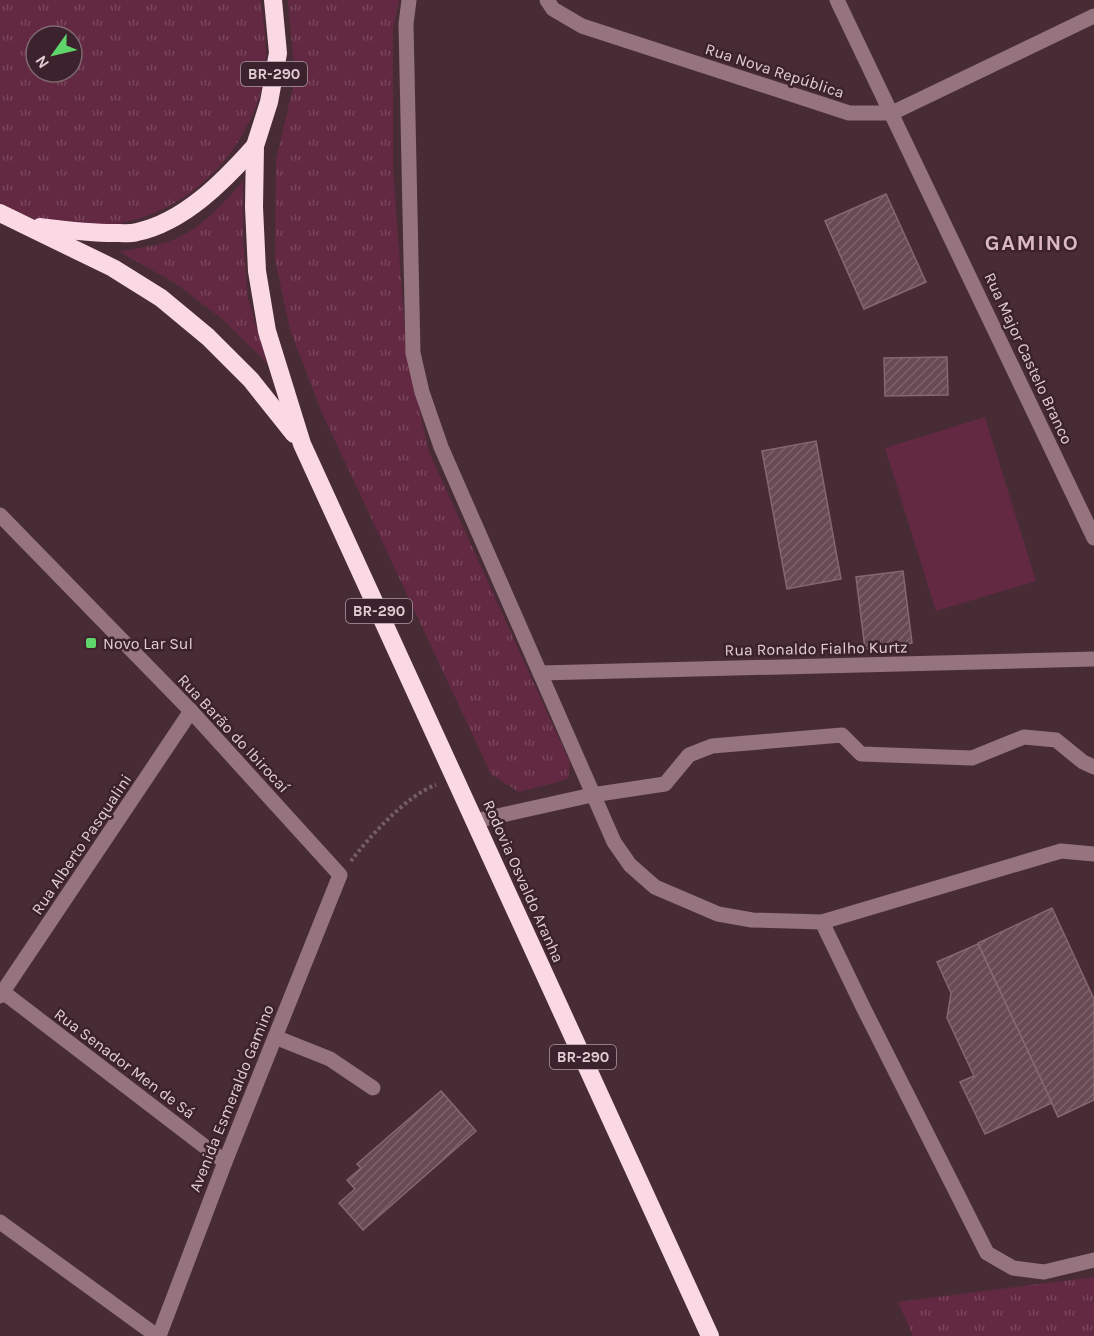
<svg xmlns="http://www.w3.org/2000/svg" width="1094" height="1336" font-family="Karla,sans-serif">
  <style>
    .grass { fill: url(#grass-tufts); fill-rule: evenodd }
    .park { fill: #632942 }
    .building { fill: url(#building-hatch); stroke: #866772; stroke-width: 1.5 }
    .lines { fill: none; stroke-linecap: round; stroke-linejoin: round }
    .path { stroke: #765e67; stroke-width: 4; stroke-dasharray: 3 3; stroke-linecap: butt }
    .minor { stroke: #95737f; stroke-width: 15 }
    .highway { stroke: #fad8e4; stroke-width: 18 }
    .poi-dot { fill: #5fd56b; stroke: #3c222c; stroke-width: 2 }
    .labels { text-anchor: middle; stroke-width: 5; stroke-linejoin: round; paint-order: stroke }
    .shield { fill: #3c222c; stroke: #af9aa2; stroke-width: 1.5 }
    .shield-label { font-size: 15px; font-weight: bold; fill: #e0ced4 }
    .street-label { font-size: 16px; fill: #e0ced4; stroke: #3c222c }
    .poi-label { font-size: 16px; fill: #e0ced4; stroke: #3c222c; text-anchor: start }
    .district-label { font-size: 22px; font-weight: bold; letter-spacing: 1.5px; fill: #dbb9c4; stroke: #3c222c }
  </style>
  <defs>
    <pattern id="grass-tufts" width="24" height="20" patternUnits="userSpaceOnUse" patternTransform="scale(1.5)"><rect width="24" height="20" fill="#632942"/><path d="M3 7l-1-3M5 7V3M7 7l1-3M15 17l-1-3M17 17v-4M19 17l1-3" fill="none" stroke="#79475c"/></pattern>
    <pattern id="building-hatch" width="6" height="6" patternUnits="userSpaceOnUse" patternTransform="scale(1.5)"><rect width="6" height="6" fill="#674a54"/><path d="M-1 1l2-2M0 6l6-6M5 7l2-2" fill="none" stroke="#7c636c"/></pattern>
  </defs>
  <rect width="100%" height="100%" fill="#472c36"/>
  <!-- grass -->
  <g class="grass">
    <path d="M0,0h260c5,26 8,51 4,77 -14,76 -80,141 -158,148 -9,1 -19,0 -27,-1 -9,0 -19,1 -28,-1 -18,-4 -34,-11 -51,-18zM36,36h36v36h-36z"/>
    <path d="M288,0h111l-6,29v139l13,181 23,103 141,311 -2,16 -49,13 -28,-18 -169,-361 -32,-83 -15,-71 1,-99 19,-81z"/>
    <path d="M243,181v58l5,59 19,65 -46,-45 -46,-35 -55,-31c16,-4 35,-6 50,-11 29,-10 53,-37 73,-60z"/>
    <path d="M1094,1277v59h-181l-15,-34z"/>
  </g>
  <!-- park -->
  <path class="park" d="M985,417l51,164 -100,30 -51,-163z"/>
  <!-- building -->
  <g class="building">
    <path d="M886,194l40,88 -62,27 -39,-88z"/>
    <path d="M947,357l1,38 -63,1 -1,-38z"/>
    <path d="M816,441l25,138 -54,10 -25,-138z"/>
    <path d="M903,571l9,72 -47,6 -9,-72z"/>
    <path d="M1052,908l42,91v101l-36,17 -80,-174z"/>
    <path d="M978,944l74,159 -67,31 -25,-52 14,-6 -27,-58 4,-25 -14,-31z"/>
    <path d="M441,1091l35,40 -113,99 -24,-27 16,-14 -8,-9 14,-12 -4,-4z"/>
  </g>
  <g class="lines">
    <!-- path -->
    <path class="path" d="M351,861c18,-24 56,-66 85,-76"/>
    <!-- minor -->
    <g class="minor">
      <path d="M409,0l-3,24 7,329 9,39 19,55 173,395 16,23 25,22 63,27 34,6 70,2 41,85 124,246 26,15 31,4 50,-12"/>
      <path d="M547,0l6,9 29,17 267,87h43l202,-97"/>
      <path d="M837,0l257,538"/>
      <path d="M0,515l191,196 149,164 -115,287 -66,174"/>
      <path d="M540,673l554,-14"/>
      <path d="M475,821l117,-26 73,-11 24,-29 23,-9 130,-11 19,19 111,4 52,-21 32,3 27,22 11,5"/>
      <path d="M822,922l239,-71 33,3"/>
      <path d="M3,992l222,170"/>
      <path d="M0,996l191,-285"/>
      <path d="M275,1037l55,22 43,29"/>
      <path d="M0,1222l157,114"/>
    </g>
    <!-- highway -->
    <g class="highway">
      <path d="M273,0l5,53 -9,49 -14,44 -1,61 3,64 10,60 35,113 408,892"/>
      <path d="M0,213l113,55 48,30 47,39 43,43 43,54"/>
      <path d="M40,227c25,3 49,6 74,6 7,0 16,1 23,-1 47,-10 87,-51 118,-86"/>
    </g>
  </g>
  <!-- markers -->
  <rect class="poi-dot" x="85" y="637" width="12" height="12" rx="3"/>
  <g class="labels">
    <!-- shield labels -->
    <g class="shield">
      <rect x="241" y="62" width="66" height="24" rx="4.5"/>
      <rect x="346" y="599" width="66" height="24" rx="4.5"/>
      <rect x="550" y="1045" width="66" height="24" rx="4.5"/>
    </g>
    <g class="shield-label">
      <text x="274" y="79">BR-290</text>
      <text x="379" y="616">BR-290</text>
      <text x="583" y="1062">BR-290</text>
    </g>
    <!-- street labels -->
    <g class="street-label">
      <text transform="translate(775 70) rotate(18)" y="6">Rua Nova República</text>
      <text transform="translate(1029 358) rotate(65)" y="6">Rua Major Castelo Branco</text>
      <text transform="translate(816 648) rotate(-1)" y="6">Rua Ronaldo Fialho Kurtz</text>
      <text transform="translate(234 733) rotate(47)" y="6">Rua Barão do Ibirocaí</text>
      <text transform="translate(81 844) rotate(-56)" y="6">Rua Alberto Pasqualini</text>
      <text transform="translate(524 881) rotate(66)" y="6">Rodovia Osvaldo Aranha</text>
      <text transform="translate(125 1063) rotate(37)" y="6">Rua Senador Men de Sá</text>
      <text transform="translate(231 1098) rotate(-68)" y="6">Avenida Esmeraldo Gamino</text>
    </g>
    <!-- poi labels -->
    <g class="poi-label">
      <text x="103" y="649">Novo Lar Sul</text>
    </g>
    <!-- district labels -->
    <g class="district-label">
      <text x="1032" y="250">GAMINO</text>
    </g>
  </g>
  <!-- north arrow -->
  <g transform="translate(54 54) rotate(236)"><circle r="28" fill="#3c222c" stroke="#7e676f" stroke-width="1.5"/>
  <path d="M0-4.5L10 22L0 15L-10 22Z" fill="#5fd56b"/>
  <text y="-9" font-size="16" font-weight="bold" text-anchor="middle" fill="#e0ced4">N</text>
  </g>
</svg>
